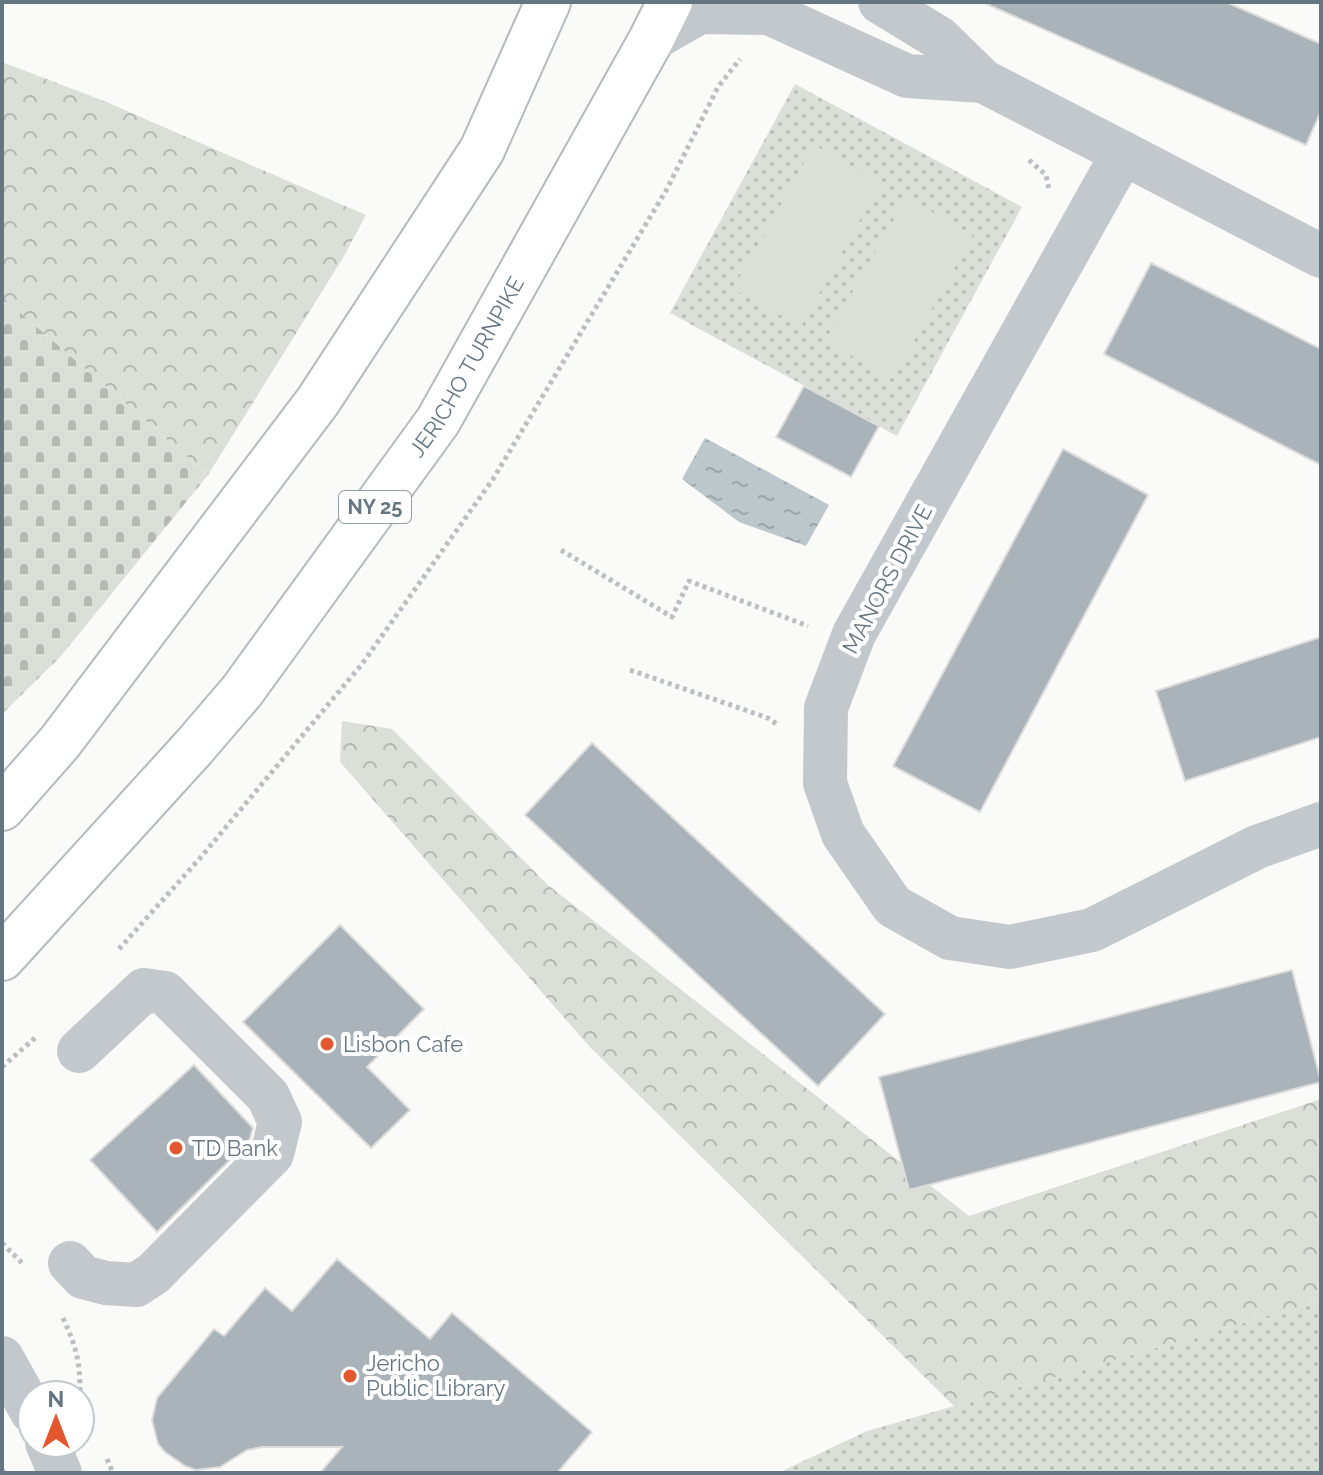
<svg xmlns="http://www.w3.org/2000/svg" width="1323" height="1475" font-family="Raleway,sans-serif">
  <style>
    .forest { fill: url(#forest-crowns) }
    .cemetery { fill: url(#cemetery-stones) }
    .park { fill: url(#park-dots) }
    .pitch { fill: #dadfd7 }
    .water { fill: url(#water-ripples) }
    .building { fill: #aab3b9; stroke: #dcdcda; stroke-width: 2 }
    .lines { fill: none; stroke-linecap: round; stroke-linejoin: round }
    .major-casing { stroke: #b5babe; stroke-width: 48 }
    .path { stroke: #bbbfc2; stroke-width: 5; stroke-dasharray: 4 4; stroke-linecap: butt }
    .minor { stroke: #c3c8cc; stroke-width: 44 }
    .major { stroke: #fff; stroke-width: 44 }
    .poi-dot { fill: #e4572e; stroke: #fff; stroke-width: 3 }
    .labels { text-anchor: middle; stroke-width: 8; stroke-linejoin: round; paint-order: stroke }
    .shield { fill: #fff; stroke: #939fa8; stroke-width: 2 }
    .shield-label { font-size: 20px; font-weight: bold; fill: #657683 }
    .street-label { font-size: 22px; fill: #657683; stroke: #fff }
    .poi-label { font-size: 22px; fill: #657683; stroke: #fff; text-anchor: start }
  </style>
  <defs>
    <pattern id="forest-crowns" width="20" height="18" patternUnits="userSpaceOnUse" patternTransform="scale(2)"><rect width="20" height="18" fill="#dadfd7"/><path d="M2 6a3 3 0 1 1 6 0M12 15a3 3 0 1 1 6 0" fill="none" stroke="#b4b9b4"/></pattern>
    <pattern id="cemetery-stones" width="16" height="16" patternUnits="userSpaceOnUse" patternTransform="scale(2)"><rect width="16" height="16" fill="#dadfd7"/><path d="M2 7V4a2 2 0 0 1 4 0v3zM10 15v-3a2 2 0 0 1 4 0v3z" fill="#b4b9b4"/></pattern>
    <pattern id="park-dots" width="8" height="8" patternUnits="userSpaceOnUse" patternTransform="scale(2)"><rect width="8" height="8" fill="#dadfd7"/><path d="M2 2h.1M6 6h.1" fill="none" stroke="#b4b9b4" stroke-width="1.8" stroke-linecap="round"/></pattern>
    <pattern id="water-ripples" width="26" height="14" patternUnits="userSpaceOnUse" patternTransform="scale(2)"><rect width="26" height="14" fill="#bbc7cb"/><path d="M2 4q2-2 4 0t4 0M15 11q2-2 4 0t4 0" fill="none" stroke="#9ca6aa"/></pattern>
  </defs>
  <rect width="100%" height="100%" fill="#fafaf8"/>
  <!-- forest -->
  <g class="forest">
    <path d="M2,62l102,39 262,114 -22,41 -136,219 -206,-178z"/>
    <path d="M342,721l50,8 156,156 421,331 352,-117v202l-367,105 -365,-360 -249,-284z"/>
  </g>
  <!-- cemetery -->
  <path class="cemetery" d="M2,297l206,178 -147,181 -59,58z"/>
  <!-- park -->
  <g class="park">
    <path d="M795,84l227,123 -125,229 -227,-123z"/>
    <path d="M1321,1301v172h-543l89,-42z"/>
  </g>
  <!-- pitch -->
  <g class="pitch">
    <path d="M814,145l67,37 -80,145 -68,-38z"/>
    <path d="M906,197l67,38 -80,144 -68,-38z"/>
  </g>
  <!-- water -->
  <path class="water" d="M705,438l124,67 -23,41 -67,-24 -57,-43z"/>
  <!-- building -->
  <g class="building">
    <path d="M982,2h244l95,42v67l-15,34z"/>
    <path d="M1151,263l170,86v116l-217,-111z"/>
    <path d="M804,386l75,40 -28,51 -75,-40z"/>
    <path d="M1063,449l85,46 -168,317 -87,-46z"/>
    <path d="M1321,637v100l-136,44 -29,-90z"/>
    <path d="M592,743l293,271 -67,72 -293,-271z"/>
    <path d="M340,925l84,84 -57,58 43,43 -39,38 -128,-126z"/>
    <path d="M1292,970l29,112 -412,108 -30,-113z"/>
    <path d="M194,1065l59,63 -4,13 -92,91 -67,-72z"/>
    <path d="M337,1259l93,80 22,-26 140,119 -35,41h-237l22,-26h-80l-15,3 -27,17 -24,3 -11,-4 -20,-14 -7,-8 -6,-24 5,-22 57,-69 10,7 41,-48 27,23z"/>
  </g>
  <g class="lines">
    <defs>
      <g id="major">
        <path d="M2,808l58,-66 258,-341 164,-251 66,-148"/>
        <path id="s1" d="M2,958l192,-211 48,-56 196,-270 213,-381 19,-38"/>
      </g>
    </defs>
    <!-- major casing -->
    <use href="#major" class="major-casing"/>
    <!-- path -->
    <g class="path">
      <path d="M1029,160l17,15 3,15"/>
      <path d="M561,550l111,67 17,-36 119,45"/>
      <path d="M630,670l138,48 10,7"/>
      <path d="M119,949l82,-92 161,-193 131,-185 174,-290 51,-102 22,-28"/>
      <path d="M2,1067l33,-29"/>
      <path d="M2,1243l22,22"/>
      <path d="M63,1318c14,31 17,43 17,77"/>
      <path d="M107,1459l6,14"/>
      <path d="M2,1470l2,3"/>
    </g>
    <!-- minor -->
    <g class="minor">
      <path d="M651,40l49,-28 69,1 138,63 76,5 -44,-43 -59,-36"/>
      <path d="M983,81l140,72"/>
      <path d="M1321,256l-198,-103 -269,481 -28,74 -1,75 18,51 50,72 57,32 60,9 82,-17 165,-83 64,-23"/>
      <path d="M70,1263l13,14 23,6 30,2 17,-11 119,-120 8,-32 -12,-26 -103,-103 -21,-3 -65,61"/>
      <path d="M2,1358l30,54"/>
      <path d="M47,1443l13,30"/>
    </g>
    <!-- major -->
    <use href="#major" class="major"/>
  </g>
  <!-- markers -->
  <g class="poi-dot">
    <circle cx="327" cy="1044" r="8"/>
    <circle cx="176" cy="1148" r="8"/>
    <circle cx="350" cy="1376" r="8"/>
  </g>
  <g class="labels">
    <!-- shield labels -->
    <rect class="shield" x="339" y="491" width="72" height="32" rx="6"/>
    <g class="shield-label">
      <text x="375" y="514">NY 25</text>
    </g>
    <!-- street labels -->
    <g class="street-label">
      <text dy="8" stroke="none"><textPath href="#s1" startOffset="754">JERICHO TURNPIKE</textPath></text>
      <text transform="translate(887 579) rotate(-62)" y="8">MANORS DRIVE</text>
    </g>
    <!-- poi labels -->
    <g class="poi-label">
      <text x="343" y="1052">Lisbon Cafe</text>
      <text x="192" y="1156">TD Bank</text>
      <text x="366" y="1371">Jericho<tspan x="366" dy="25">Public Library</tspan></text>
    </g>
  </g>
  <!-- border -->
  <rect width="1323" height="1475" fill="none" stroke="#657683" stroke-width="8"/>
  <!-- north arrow -->
  <g transform="translate(56 1419)"><circle r="38" fill="#ffffff" stroke="#c1c8cd" stroke-width="2"/>
  <path d="M0-6L14 30L0 20L-14 30Z" fill="#e4572e"/>
  <text y="-12" font-size="22" font-weight="bold" text-anchor="middle" fill="#657683">N</text>
  </g>
</svg>
